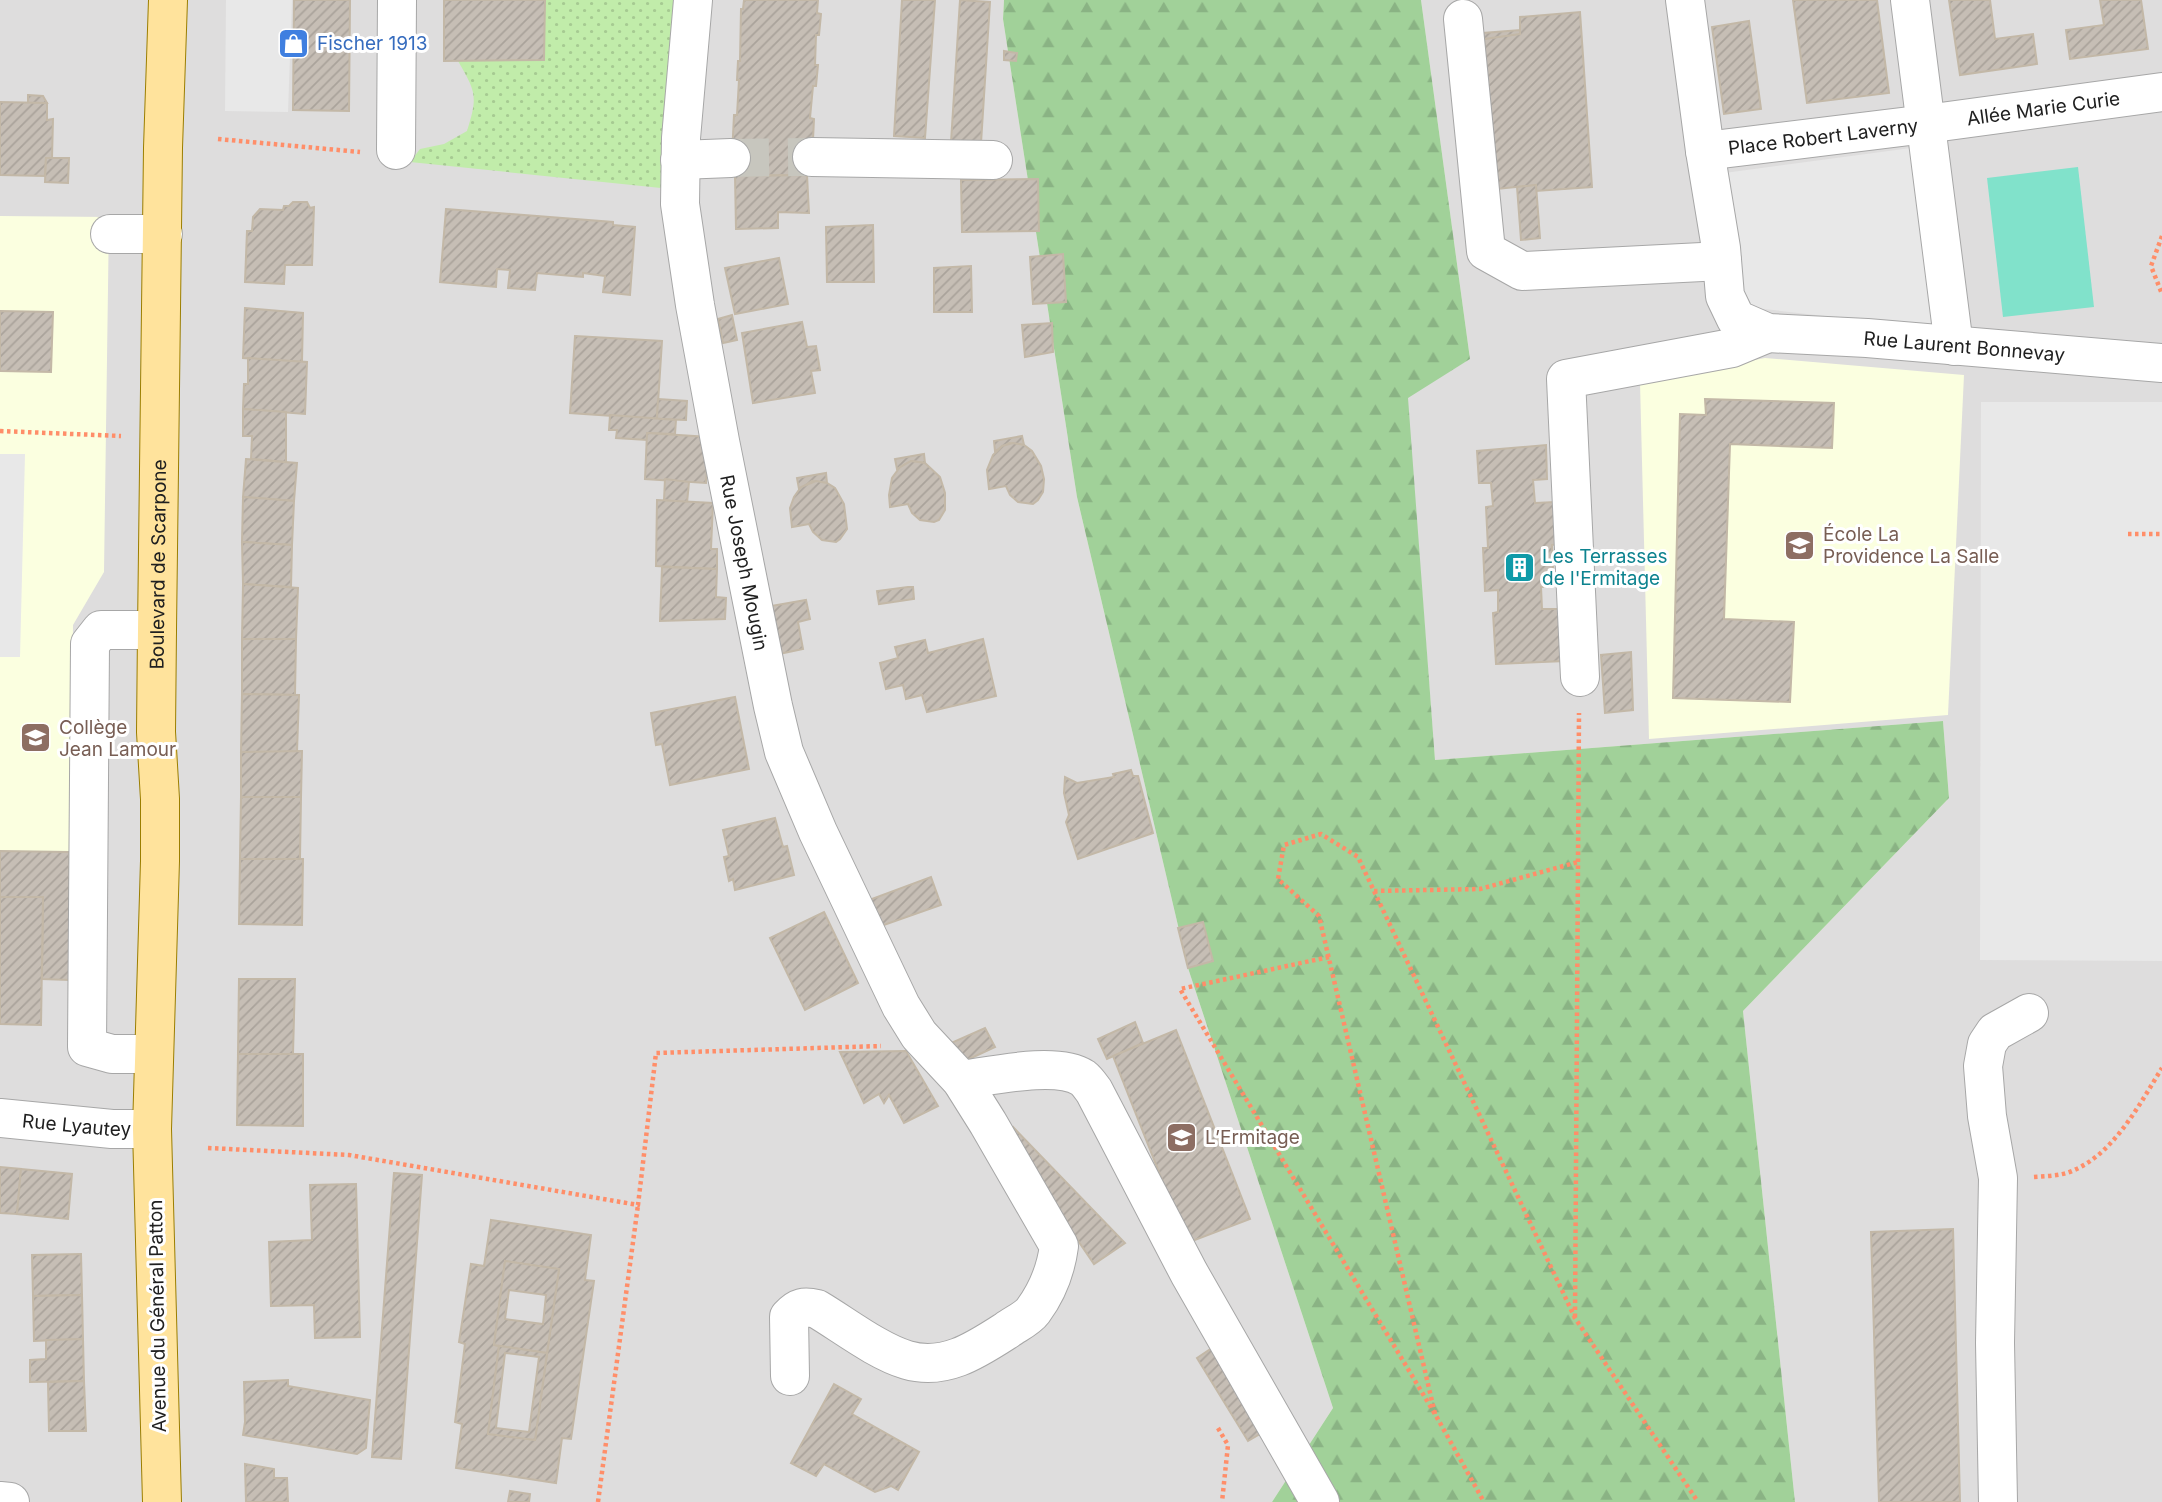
<svg xmlns="http://www.w3.org/2000/svg" width="2162" height="1502" font-family="Inter,sans-serif">
  <style>
    .residential { fill: #dedddd }
    .education { fill: #fbffe0 }
    .forest { fill: url(#forest-firs) }
    .garden { fill: url(#garden-dots) }
    .pitch { fill: #81e2cb }
    .parking { fill: #e8e8e8 }
    .building { fill: url(#building-hatch); stroke: #c3b8a7; stroke-width: 2; fill-rule: evenodd }
    .lines { fill: none; stroke-linecap: round; stroke-linejoin: round }
    .minor-tunnel { stroke: #c7c6be; stroke-width: 38; stroke-dasharray: 38 19; stroke-linecap: butt }
    .minor-casing { stroke: #a7a7a7; stroke-width: 40 }
    .major-casing { stroke: #9b7e00; stroke-width: 40 }
    .path { stroke: #ff8e69; stroke-width: 4.5; stroke-dasharray: 3.5 3.5; stroke-linecap: butt }
    .minor { stroke: #fff; stroke-width: 38 }
    .major { stroke: #ffe39c; stroke-width: 38 }
    .labels { text-anchor: middle; stroke-width: 6; stroke-linejoin: round; paint-order: stroke }
    .shop-label { font-size: 19px; fill: #366cbe; stroke: #fff; text-anchor: start }
    .street-label { font-size: 19px; fill: #202020; stroke: #fff }
    .education-label { font-size: 19px; fill: #785e54; stroke: #fff; text-anchor: start }
    .culture-label { font-size: 19px; fill: #0d838f; stroke: #fff; text-anchor: start }
  </style>
  <defs>
    <pattern id="forest-firs" width="22" height="20" patternUnits="userSpaceOnUse" patternTransform="scale(1.75)"><rect width="22" height="20" fill="#a1d199"/><path d="M5 1l3.5 6h-7zM16 11l3.5 6h-7z" fill="#8ab384"/></pattern>
    <pattern id="garden-dots" width="8" height="8" patternUnits="userSpaceOnUse" patternTransform="scale(1.75)"><rect width="8" height="8" fill="#c1ecaa"/><path d="M2 2h.1M6 6h.1" fill="none" stroke="#a6ca92" stroke-width="1.8" stroke-linecap="round"/></pattern>
    <pattern id="building-hatch" width="6" height="6" patternUnits="userSpaceOnUse" patternTransform="scale(1.75)"><rect width="6" height="6" fill="#c6beb5"/><path d="M-1 1l2-2M0 6l6-6M5 7l2-2" fill="none" stroke="#aaa39b"/></pattern>
  </defs>
  <rect width="100%" height="100%" fill="#f1efe6"/>
  <!-- residential -->
  <g class="residential">
    <path d="M0,0h1004l-1,19 74,478 111,471 145,440 -61,94h-1272z"/>
    <path d="M1421,0h741v1502h-367l-52,-491 206,-213 -6,-77 -508,39 -28,-363 63,-38z"/>
  </g>
  <!-- education -->
  <g class="education">
    <path d="M0,216l109,1 -5,355 -31,53 -4,355h-27l-1,45 -41,-1z"/>
    <path d="M1765,358l199,17 -16,340 -299,24 -9,-357z"/>
  </g>
  <!-- forest -->
  <path class="forest" d="M1004,0h417l49,359 -62,39 27,362 508,-39 6,77 -206,213 52,491h-523l61,-94 -145,-440 -111,-471 -74,-478z"/>
  <!-- garden -->
  <path class="garden" d="M545,0h129l-13,188 -251,-26 10,-13 24,-5 23,-13c11,-35 9,-39 -9,-70z"/>
  <!-- pitch -->
  <path class="pitch" d="M2078,167l16,140 -91,10 -16,-139z"/>
  <!-- parking -->
  <g class="parking">
    <path d="M226,0h66l-4,112 -63,-1z"/>
    <path d="M1911,148l21,180 -195,-22 -20,-132z"/>
    <path d="M1981,402h181v559l-182,-1z"/>
    <path d="M0,454h25l-5,203h-20z"/>
  </g>
  <!-- building -->
  <g class="building">
    <path d="M294,0h56l-1,111 -56,-1z"/>
    <path d="M444,0h101l-1,60 -100,1z"/>
    <path d="M744,0h74l-1,13 4,1 -2,21h-3l-1,30h3l-2,21h-3l-3,32 4,1 -2,41 -5,15 -76,1 3,-61h3l2,-35h-2l1,-19h2l1,-52h2z"/>
    <path d="M902,0h33l-10,138 -31,-2z"/>
    <path d="M960,0l30,2 -9,141 -30,-1z"/>
    <path d="M1793,0h84l12,93 -82,10z"/>
    <path d="M1949,0h41l5,39 38,-5 4,30 -77,11z"/>
    <path d="M2100,0h41l7,49 -78,10 -4,-29 38,-5z"/>
    <path d="M1580,12l12,175 -56,4v-6l-39,4 -13,-150 36,-5v-17z"/>
    <path d="M1749,21l12,88 -37,5 -12,-87z"/>
    <path d="M1520,30v4l-36,5 -1,-6z"/>
    <path d="M1004,51l13,2 -1,8 -12,-1z"/>
    <path d="M28,95l15,1 4,7h-19z"/>
    <path d="M0,102l47,1v17l6,-1 -1,39h-6l-1,18 -45,-1z"/>
    <path d="M46,158h23l-1,25 -23,-1z"/>
    <path d="M807,175l2,38 -31,-1v16l-42,1 -1,-53z"/>
    <path d="M1038,179l1,52 -77,1 -1,-52z"/>
    <path d="M1536,185l4,53 -19,2 -4,-53z"/>
    <path d="M293,202h14l3,6 4,-1 -2,58h-27l-1,19 -39,-2 2,-51h5l1,-14 7,-8 23,1 1,-4h5z"/>
    <path d="M446,209l167,13v3l22,2 -5,68 -27,-3 2,-16 -22,-3v4l-46,-4 -2,17 -27,-2 2,-18 -13,-1 -1,18 -56,-5z"/>
    <path d="M873,225l1,57h-47l-1,-55z"/>
    <path d="M1063,254l3,48 -33,2 -3,-47z"/>
    <path d="M779,258l9,46 -53,10 -10,-46z"/>
    <path d="M971,266l1,46h-38v-44z"/>
    <path d="M245,308l58,5 -1,49 -59,-4z"/>
    <path d="M0,311l53,1 -2,60 -51,-1z"/>
    <path d="M732,315l5,25 -14,3 -5,-24z"/>
    <path d="M802,322l5,25 9,-1 4,24 -9,1 4,22 -62,10 -11,-70z"/>
    <path d="M1052,323l1,29 -28,5 -3,-32z"/>
    <path d="M575,336l87,5 -5,78 -87,-6z"/>
    <path d="M248,358l59,4 -2,52 -62,-5 1,-25h4z"/>
    <path d="M658,399l29,2 -1,19 -29,-1z"/>
    <path d="M1705,399l129,4 -2,45 -102,-4 -6,175 70,3 -4,80 -117,-4 7,-284 26,1z"/>
    <path d="M243,409l43,3v50l-35,-3 1,-23h-9z"/>
    <path d="M610,415l66,5 -1,14 -28,-1v7l-31,-2 1,-8h-8z"/>
    <path d="M647,433l62,4 -3,46 -61,-4z"/>
    <path d="M1022,436l2,9 -15,-2 -14,8 -1,-10z"/>
    <path d="M1013,443l11,2 8,6 9,15 3,13 -1,13 -5,8 -5,4 -15,-2 -8,-7 -4,-9 -17,3 -2,-19 6,-15 9,-9z"/>
    <path d="M1546,445l1,34 -14,1 2,23 20,-1 3,42 -6,1 2,41 -13,1 1,22h20l3,52 -69,3 -3,-51 5,-1v-22l-13,1 -2,-43h5l-2,-41 7,-1 -2,-23h-12l-2,-32z"/>
    <path d="M924,454l1,9 -14,-2 -14,8 -2,-10z"/>
    <path d="M246,459l51,4 -3,38 -51,-4z"/>
    <path d="M911,461l14,2 15,14 5,16v17l-6,10 -5,2 -14,-2 -8,-7 -4,-9 -18,3 -1,-12 3,-17 8,-11z"/>
    <path d="M826,473l1,10 -15,-2 -13,8 -2,-11z"/>
    <path d="M665,479l24,3 -2,21 -23,-3z"/>
    <path d="M816,481l11,2 8,5 9,16 3,25 -7,10 -4,3 -14,-2 -9,-8 -4,-8 -17,3 -2,-19 4,-11 7,-10z"/>
    <path d="M243,497l51,4 -2,44 -50,-3z"/>
    <path d="M657,500l56,3 -2,46h6v20l-61,-3z"/>
    <path d="M242,542l50,3 -1,42 -48,-3z"/>
    <path d="M662,567l55,2 -1,28 10,1 -1,21 -65,2z"/>
    <path d="M243,584l55,4 -2,51h-54z"/>
    <path d="M908,587h5l1,12 -35,5 -2,-13z"/>
    <path d="M806,600l4,19 -12,3 5,27 -24,5 -8,-48z"/>
    <path d="M242,639h54l-1,56 -53,-1z"/>
    <path d="M983,639l13,57 -69,16 -5,-17 -16,4 -3,-14 -17,4 -6,-26 18,-5 -3,-11 30,-7 3,13z"/>
    <path d="M1631,652l2,58 -28,3 -4,-58z"/>
    <path d="M242,694l57,1 -2,57h-56z"/>
    <path d="M735,697l14,72 -79,16 -8,-41 -6,1 -5,-32z"/>
    <path d="M302,751l-1,46h-60v-45z"/>
    <path d="M1131,770l2,6h5l15,57 -75,26 -12,-37 3,-7 -5,-22 1,-16 12,6 37,-6 -1,-3z"/>
    <path d="M241,797h60l-1,62h-60z"/>
    <path d="M775,818l8,29 4,-1 7,29 -59,15 -2,-11 -4,2 -5,-24 5,-1 -6,-26z"/>
    <path d="M0,851l69,1v128l-27,-1 1,-82h-43z"/>
    <path d="M240,859h63l-1,66 -63,-1z"/>
    <path d="M931,877l10,28 -60,21 -12,-26z"/>
    <path d="M0,897h43l-2,128 -41,-1z"/>
    <path d="M824,912l34,71 -53,27 -35,-72z"/>
    <path d="M1203,922l10,39 -25,7 -10,-40z"/>
    <path d="M239,979h56l-2,75h-55z"/>
    <path d="M1135,1022l8,21 -36,16 -9,-20z"/>
    <path d="M985,1028l10,19 -28,13 -16,-17z"/>
    <path d="M1176,1030l74,189 -63,24 -74,-187z"/>
    <path d="M906,1051l32,55 -34,17 -15,-28 -5,8 -5,-9 -15,9 -24,-51z"/>
    <path d="M238,1054h65v72l-66,-1z"/>
    <path d="M1013,1127l112,116 -31,21 -89,-130z"/>
    <path d="M0,1167l21,2 -4,45 -17,-1z"/>
    <path d="M21,1169l51,5 -4,45 -51,-5z"/>
    <path d="M394,1173l28,2 -21,284 -29,-2z"/>
    <path d="M356,1184l4,153 -45,1 -1,-33 -43,1 -2,-64 43,-2 -2,-55z"/>
    <path d="M491,1220l100,15 -6,45 9,1 -23,158 -9,-1 -6,45 -100,-15 6,-44 -7,-2 10,-78 -6,-2 12,-78 13,2zM505,1261l54,8 -24,171 -47,-6 11,-88 -5,-1z"/>
    <path d="M1953,1229l7,273h-81l-8,-270z"/>
    <path d="M81,1254l1,41 -49,1 -1,-41z"/>
    <path d="M505,1261l54,8 -12,84 -53,-8zM509,1290l37,5 -3,29 -38,-5z"/>
    <path d="M82,1295l1,44 -49,2 -1,-45z"/>
    <path d="M83,1339l1,42 -54,1v-22l16,-1v-19z"/>
    <path d="M499,1346l48,7 -12,87 -47,-6zM505,1353l34,4 -10,75 -33,-4z"/>
    <path d="M1215,1346l52,84 -19,11 -51,-83z"/>
    <path d="M288,1380v6l82,14 -4,48 -9,6 -114,-19 2,-13 -1,-40z"/>
    <path d="M84,1381l2,50h-37l-1,-49z"/>
    <path d="M834,1384l27,15 -9,15 67,38 -21,38 -7,-4 -16,6 -51,-28 -8,12 -25,-13z"/>
    <path d="M245,1464l29,5v9h13l1,24h-42z"/>
    <path d="M510,1491l20,3 -1,8h-21z"/>
  </g>
  <g class="lines">
    <!-- minor-tunnel -->
    <path class="minor-tunnel" d="M731,158l81,-1"/>
    <defs>
      <g id="minor">
        <path id="s1" d="M693,0l-12,138 -1,66 15,101 25,136 53,265 11,46 34,80 83,174 18,29 42,45 27,43 71,123c-3,23 -12,46 -26,65 -6,8 -18,13 -26,19 -31,20 -62,41 -100,30 -30,-9 -63,-35 -90,-51 -13,-3 -19,-2 -28,8l1,59"/>
        <path id="s2" d="M1685,0l20,151 16,97 4,48 11,23 32,14 99,5 295,25"/>
        <path d="M1910,0l44,346"/>
        <path d="M1463,19l23,232 36,20 200,-10"/>
        <path d="M396,150l1,-150"/>
        <path id="s3" d="M1705,151l221,-27 236,-32"/>
        <path d="M812,157l181,3"/>
        <path d="M680,160l51,-2"/>
        <path d="M110,234h53"/>
        <path d="M1580,677l-14,-298 166,-31 36,-15"/>
        <path d="M153,1054h-41l-25,-7 3,-403 11,-14h56"/>
        <path d="M961,1080c30,-4 96,-19 122,-2 4,3 8,9 11,13l95,182 131,229"/>
        <path id="s4" d="M0,1118l112,11h40"/>
        <path d="M0,1501l10,1"/>
        <path d="M1998,1502l-3,-159 3,-165 -11,-62 -4,-50 4,-22 8,-12 34,-19"/>
      </g>
      <g id="major">
        <path id="s5" d="M162,1502l-10,-373 8,-268v-62l-4,-67 1,-102 6,-482 5,-148"/>
      </g>
    </defs>
    <!-- minor casing -->
    <use href="#minor" class="minor-casing"/>
    <!-- major casing -->
    <use href="#major" class="major-casing"/>
    <!-- path -->
    <g class="path">
      <path d="M218,139l142,13"/>
      <path d="M2162,236l-11,30 11,28"/>
      <path d="M0,431l121,5"/>
      <path d="M2128,534h34"/>
      <path d="M1374,891l106,-2 98,-27"/>
      <path d="M1329,957l-149,32 255,425 49,88"/>
      <path d="M208,1148l141,7 289,50 18,-152 225,-7"/>
      <path d="M2034,1177c13,-1 26,-1 38,-6 42,-17 67,-66 90,-103"/>
      <path d="M1575,1317l4,-604"/>
      <path d="M1435,1414l-116,-498 -41,-37 6,-34 37,-11 37,23 217,461 123,184"/>
      <path d="M1218,1428l10,17 -6,57"/>
      <path d="M598,1502l40,-297"/>
    </g>
    <!-- minor -->
    <use href="#minor" class="minor"/>
    <!-- major -->
    <use href="#major" class="major"/>
  </g>
  <!-- icons -->
  <defs>
    <symbol id="shop-square" viewBox="-11 -11 22 22"><rect x="-9" y="-9" width="18" height="18" rx="4" fill="#3f7fe0" stroke="#fff"/><path d="M-5-2.5h2.3a2.7 3.5 0 0 1 5.4 0H5L5.5 6h-11ZM-1.5-2.5h3a1.5 2.3 0 0 0-3 0Z" fill="#fff"/></symbol>
    <symbol id="school-square" viewBox="-11 -11 22 22"><rect x="-9" y="-9" width="18" height="18" rx="4" fill="#8d6e63" stroke="#fff"/><path d="M0-5L7-2L0 1L-7-2ZM-4 1L0 2.5L4 1V4Q0 6-4 4Z" fill="#fff"/></symbol>
    <symbol id="building-square" viewBox="-11 -11 22 22"><rect x="-9" y="-9" width="18" height="18" rx="4" fill="#0f9aa8" stroke="#fff"/><path d="M-4-6H4V6H1V3H-1V6H-4ZM-2.5-4.3h1.7v1.8h-1.7ZM.8-4.3h1.7v1.8H.8ZM-2.5-1h1.7V.8h-1.7ZM.8-1h1.7V.8H.8Z" fill="#fff"/></symbol>
    <symbol id="university-square" viewBox="-11 -11 22 22"><rect x="-9" y="-9" width="18" height="18" rx="4" fill="#8d6e63" stroke="#fff"/><path d="M0-5L7-2L0 1L-7-2ZM-4 1L0 2.5L4 1V4Q0 6-4 4Z" fill="#fff"/></symbol>
  </defs>
  <g fill-rule="evenodd">
    <use href="#shop-square" x="276" y="26" width="35" height="35"/>
    <use href="#school-square" x="1782" y="528" width="35" height="35"/>
    <use href="#building-square" x="1502" y="550" width="35" height="35"/>
    <use href="#school-square" x="18" y="720" width="35" height="35"/>
    <use href="#university-square" x="1164" y="1120" width="35" height="35"/>
  </g>
  <g class="labels">
    <!-- shop labels -->
    <g class="shop-label">
      <text x="317" y="50">Fischer 1913</text>
    </g>
    <!-- street labels -->
    <g class="street-label">
      <text dy="7" stroke="none"><textPath href="#s3" startOffset="341">Allée Marie Curie</textPath></text>
      <text dy="7" stroke="none"><textPath href="#s3" startOffset="119">Place Robert Laverny</textPath></text>
      <text dy="7" stroke="none"><textPath href="#s2" startOffset="556">Rue Laurent Bonnevay</textPath></text>
      <text dy="7" stroke="none"><textPath href="#s1" startOffset="569">Rue Joseph Mougin</textPath></text>
      <text dy="7" stroke="none"><textPath href="#s5" startOffset="938">Boulevard de Scarpone</textPath></text>
      <text dy="7" stroke="none"><textPath href="#s4" startOffset="77">Rue Lyautey</textPath></text>
      <text transform="translate(157 1316) rotate(-91)" y="7">Avenue du Général Patton</text>
    </g>
    <!-- education labels -->
    <g class="education-label">
      <text x="1823" y="541">École La<tspan x="1823" dy="22">Providence La Salle</tspan></text>
      <text x="59" y="734">Collège<tspan x="59" dy="22">Jean Lamour</tspan></text>
      <text x="1205" y="1144">L’Ermitage</text>
    </g>
    <!-- culture labels -->
    <g class="culture-label">
      <text x="1542" y="563">Les Terrasses<tspan x="1542" dy="22">de l'Ermitage</tspan></text>
    </g>
  </g>
</svg>
